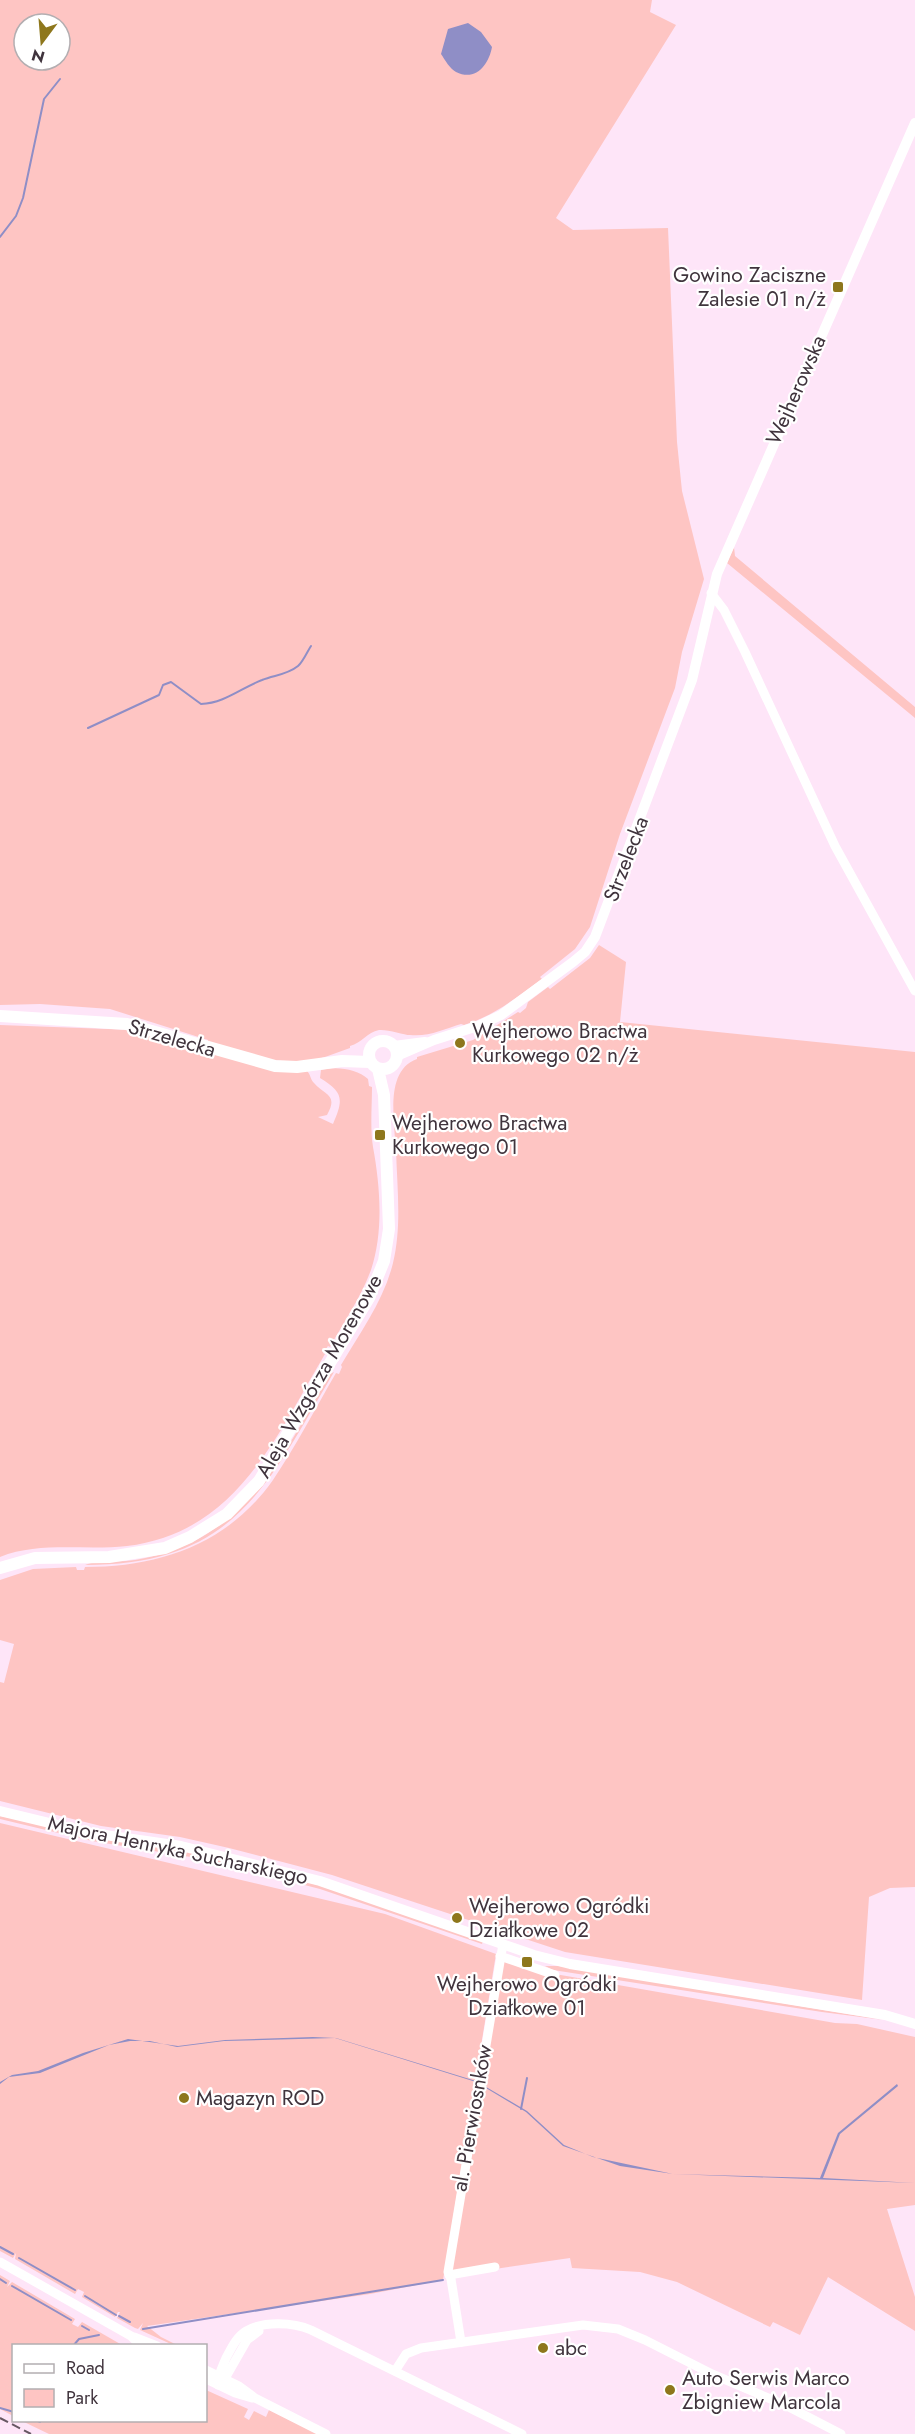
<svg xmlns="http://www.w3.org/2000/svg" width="915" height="2434" font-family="Jost,sans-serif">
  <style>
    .green { fill: #fec5c3; fill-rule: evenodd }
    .water { fill: #8f8ec6 }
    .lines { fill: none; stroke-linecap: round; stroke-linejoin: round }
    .stream { stroke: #8f8ec6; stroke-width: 2 }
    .minor { stroke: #fff; stroke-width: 9 }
    .tertiary { stroke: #fff; stroke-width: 10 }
    .secondary { stroke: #fff; stroke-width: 12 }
    .rail { stroke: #675863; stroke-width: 2; stroke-dasharray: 9 4.5; stroke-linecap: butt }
    .poi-dot { fill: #8e771c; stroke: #fff; stroke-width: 2 }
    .labels { text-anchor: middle; stroke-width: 4.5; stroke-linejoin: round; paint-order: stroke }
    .poi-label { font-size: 21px; fill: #40343d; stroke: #fff; text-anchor: start }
    .street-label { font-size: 21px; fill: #40343d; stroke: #fff }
  </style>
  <rect width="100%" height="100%" fill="#fee5f8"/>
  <!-- green -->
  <g class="green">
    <path d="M0,0h652l-2,12 26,13 -120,193 17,12 95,-2 9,214 5,49 22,88 -22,73 -7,36 -55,146 -30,93 -15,22 -35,28 2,2c-25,18 -48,37 -78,46l-3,-1c-17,5 -32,13 -51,11 -6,0 -23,-6 -31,-5 -12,2 -17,13 -29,16v2c-15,5 -29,12 -45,13 -33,4 -66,-10 -97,-18v-3l-98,-31 -70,-5 -40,1zM24,24h36v36h-36z"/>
    <path d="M734,547l1,9 180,151v11l-188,-155z"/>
    <path d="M599,945l27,17 -6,60 295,30v835l-25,1 -21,9 -7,103 -297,-48 -233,-77 -103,-27 -49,-11 -79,-11 -101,-25v-119l4,1 10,-39 -14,-4v-60l33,-11 43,-2 1,3h7l1,-3c75,0 143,-23 188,-87 23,-34 42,-71 63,-107l3,1 3,-7 -1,-2c19,-32 43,-65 52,-102 9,-37 4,-76 3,-114l2,-1v-7l-3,-1c-1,-25 -9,-70 22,-81v-2l56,-17 45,-28 2,1 6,-5 2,-6 20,-15 2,2 40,-31z"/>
    <path d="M0,1025l135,5 172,41c4,4 3,8 7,12 10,12 25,11 13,32l-9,2 15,7c11,-25 10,-32 -13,-46l1,-8c16,-4 36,-1 47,9l1,7 3,1c0,19 -2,41 1,60 7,38 11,84 -2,123 -10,27 -27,52 -41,77l-2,-1 -5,7 2,1c-49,83 -89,179 -198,192 -42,5 -87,-5 -127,11z"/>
    <path d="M334,1372c-67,114 -99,193 -249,193 11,-5 28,-3 41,-4 12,-1 24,-4 36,-7 91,-28 124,-105 168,-180z"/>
    <path d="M0,1816l185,35 133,34 165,56 -1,3 -162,-55 -117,-30 -111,-18 -92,-22z"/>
    <path d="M0,1823l385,91 111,40 -53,326 -73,14 -223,32 14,11 16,8h-4l-33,-15 3,-7 -5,6 -3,-1 -18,-10 3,-6h-2l-3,5 -33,-20 2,-5 -6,-3 -3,5 -60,-35 1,-6 -3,5 -13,-7z"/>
    <path d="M503,1960l52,14 280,49 22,1 58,13v168l-28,4 28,88v34l-87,-54 -28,58 -27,-13 -3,5 -93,-45 -37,-10 -68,-4 -2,-10 -75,11 -45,2z"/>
    <path d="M545,1966h14l325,54 -62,-8 -269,-42z"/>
    <path d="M0,2275l10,6 -3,6 5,-5 63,37 -3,5 6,3 4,-5 40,23 -108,1 -1,70 -13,-7z"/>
    <path d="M206,2390l42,19 -4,8 5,3 5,-9 12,6 3,-7 49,24h-269l-27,-13 184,-1z"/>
  </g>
  <!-- water -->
  <g class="water">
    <path d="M468,23l13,9 11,15c-3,17 -16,35 -36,25 -6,-3 -11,-12 -15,-18l7,-25z"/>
    <path d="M313,2037l23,1 140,43 51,30 37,34 29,12 80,17 147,4 18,-45 59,-49 1,2 -58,48 -17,44 92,5 -242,-9 -53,-8 -57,-20 -37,-34 -50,-30 -141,-44 -111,3 -47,6 -27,-6h-20l-21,4 -69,28 -31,4 -9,7v-2l12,-7 26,-4 45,-18 45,-14 50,7 47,-6z"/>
  </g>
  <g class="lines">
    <!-- stream -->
    <g class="stream">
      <path d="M0,237l16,-21 7,-18 21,-99 16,-20"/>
      <path d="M88,728l71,-33 4,-10 8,-3 30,22c24,-1 40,-16 61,-24 12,-5 25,-5 36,-14 5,-4 9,-14 13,-20"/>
      <path d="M521,2109l6,-31"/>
      <path d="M0,2247l13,7"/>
      <path d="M19,2258l56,32"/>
      <path d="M0,2279l6,4"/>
      <path d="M12,2286l59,34"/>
      <path d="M85,2296l31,19"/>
      <path d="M119,2316l11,6"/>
      <path d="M82,2326l7,4"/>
      <path d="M143,2329l300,-49"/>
      <path d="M73,2346l6,-7 20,-4"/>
      <path d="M0,2408l14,4"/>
      <path d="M36,2420l4,2v-2"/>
    </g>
    <!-- minor -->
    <g class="minor">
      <path d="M711,593l13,17 21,42 90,194 80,145"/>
      <path d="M500,1956l55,19"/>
      <path d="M0,2262l131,74 10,10"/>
      <path d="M449,2275l46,-8"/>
      <path d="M134,2337l23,9"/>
      <path d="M461,2342l-10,-63 -3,-7 55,-328"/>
      <path d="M206,2370l33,16 16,12 71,36"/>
      <path d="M395,2371l11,-17 15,-6 162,-23 35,4 27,11 67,34 75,32 54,28"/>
      <path d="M206,2379l29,14 17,5"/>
      <path d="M223,2382l24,-42 12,-9"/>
      <path d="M218,2385c0,-11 4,-17 8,-27 5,-9 10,-21 20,-27 17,-10 47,-9 65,-1l211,104"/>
    </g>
    <!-- tertiary -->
    <g class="tertiary">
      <path d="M394,1046l31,-4"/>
      <path d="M397,1056l37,-16 44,-14 23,-11 72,-53 12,-10 10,-15 97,-257 25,-106 198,-451"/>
      <path d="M0,1811l91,22 90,13 139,35 214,74 36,9 315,51 30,9"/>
    </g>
    <!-- secondary -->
    <g class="secondary">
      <path d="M0,1016l127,8 148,42 22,1 45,-6 28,1"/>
      <circle cx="383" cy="1055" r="14"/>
      <path d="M0,1568l35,-10 74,-1 56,-9 25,-11 37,-23 32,-33 110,-183 15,-37 5,-32 -5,-134 -6,-26"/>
    </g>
    <!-- rail -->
    <path class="rail" d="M0,2418l31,16"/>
  </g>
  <!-- markers -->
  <g class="poi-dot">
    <rect x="832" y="281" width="12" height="12" rx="3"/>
    <circle cx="460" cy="1043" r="6"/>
    <rect x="374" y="1129" width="12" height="12" rx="3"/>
    <circle cx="457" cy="1918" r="6"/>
    <rect x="521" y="1956" width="12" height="12" rx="3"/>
    <circle cx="184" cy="2098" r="6"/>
    <circle cx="543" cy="2348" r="6"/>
    <circle cx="670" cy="2390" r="6"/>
  </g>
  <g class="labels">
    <!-- poi labels -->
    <g class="poi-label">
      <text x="826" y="282" text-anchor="end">Gowino Zaciszne<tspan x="826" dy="24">Zalesie 01 n/ż</tspan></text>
      <text x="472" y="1038">Wejherowo Bractwa<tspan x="472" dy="24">Kurkowego 02 n/ż</tspan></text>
      <text x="392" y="1130">Wejherowo Bractwa<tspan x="392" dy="24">Kurkowego 01</tspan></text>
      <text x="469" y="1913">Wejherowo Ogródki<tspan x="469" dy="24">Działkowe 02</tspan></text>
      <text x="527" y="1991" text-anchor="middle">Wejherowo Ogródki<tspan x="527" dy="24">Działkowe 01</tspan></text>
      <text x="196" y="2105">Magazyn ROD</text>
      <text x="555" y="2355">abc</text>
      <text x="682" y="2385">Auto Serwis Marco<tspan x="682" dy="24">Zbigniew Marcola</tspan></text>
    </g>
    <!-- street labels -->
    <g class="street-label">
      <text transform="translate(796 390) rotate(-66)" y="7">Wejherowska</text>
      <text transform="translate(626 859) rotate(-69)" y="7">Strzelecka</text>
      <text transform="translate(172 1038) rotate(16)" y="7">Strzelecka</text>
      <text transform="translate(319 1376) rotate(-60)" y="7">Aleja Wzgórza Morenowe</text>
      <text transform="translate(178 1850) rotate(12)" y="7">Majora Henryka Sucharskiego</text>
      <text transform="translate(472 2118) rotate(-80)" y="7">al. Pierwiosnków</text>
    </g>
  </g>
  <!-- legend -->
  <rect x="12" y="2344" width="195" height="78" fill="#ffffff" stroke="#b3aeb1" stroke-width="1.5"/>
  <rect x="24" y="2364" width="30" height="9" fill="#ffffff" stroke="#b3aeb1" stroke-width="1.5"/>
  <text x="66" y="2374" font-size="18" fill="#40343d">Road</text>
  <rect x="24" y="2389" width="30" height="18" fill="#fec5c3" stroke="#b3aeb1" stroke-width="1.5"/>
  <text x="66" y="2404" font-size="18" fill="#40343d">Park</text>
  <!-- north arrow -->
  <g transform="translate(42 42) rotate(196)"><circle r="28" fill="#ffffff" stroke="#b3aeb1" stroke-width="1.5"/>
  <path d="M0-4.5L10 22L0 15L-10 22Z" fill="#8e771c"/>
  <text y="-9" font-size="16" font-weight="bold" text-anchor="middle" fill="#40343d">N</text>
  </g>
</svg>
